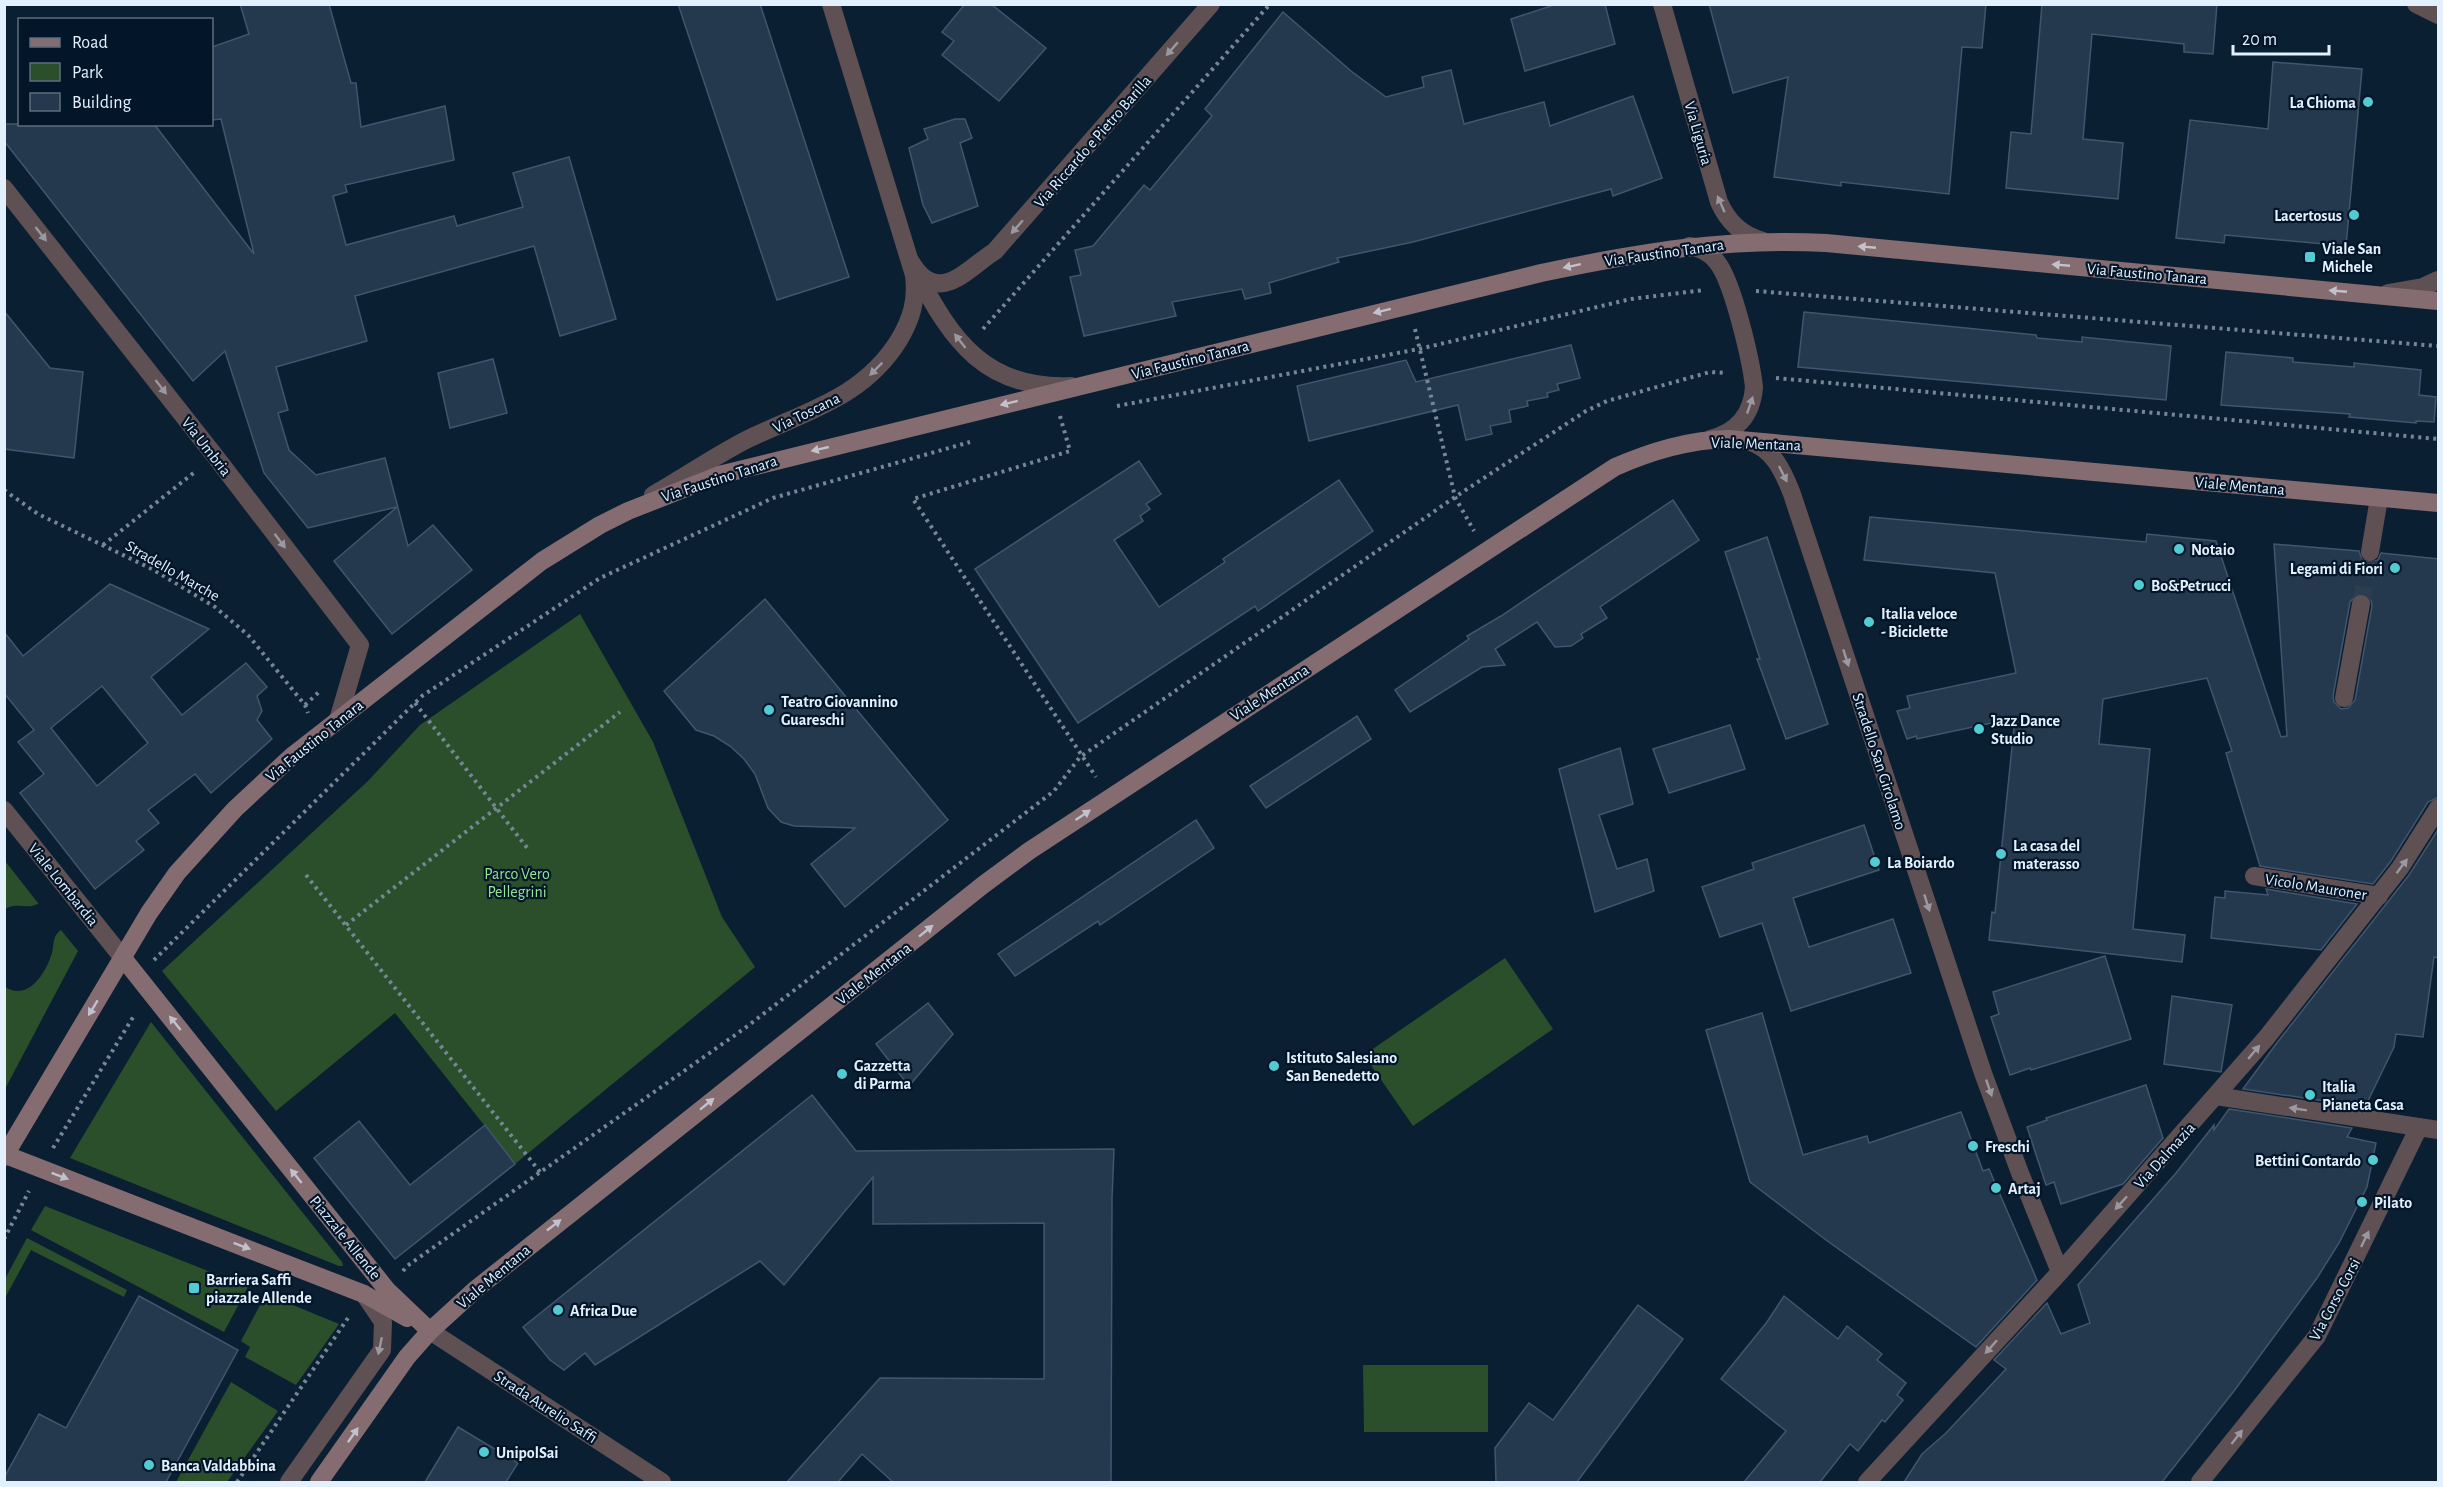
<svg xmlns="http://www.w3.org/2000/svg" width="2443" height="1487" font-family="'Alegreya Sans',sans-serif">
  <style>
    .green { fill: #2a4f2a }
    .building { fill: #24394e; stroke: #41566d; stroke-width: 1.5; fill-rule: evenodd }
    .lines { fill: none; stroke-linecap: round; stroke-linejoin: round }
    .street-tunnel { stroke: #2b3e50; stroke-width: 18; stroke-dasharray: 18 9; stroke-linecap: butt }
    .path { stroke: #768797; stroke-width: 4; stroke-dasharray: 3 4.5; stroke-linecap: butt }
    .lane { stroke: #5f5053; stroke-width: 18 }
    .street { stroke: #5f5053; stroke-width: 18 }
    .secondary { stroke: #846c71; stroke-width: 18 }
    .oneway { fill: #9a98a0 }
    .oneway2 { fill: #c2c2cc }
    .poi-dot { fill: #51ccd2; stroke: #031528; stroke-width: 2 }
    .labels { text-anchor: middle; stroke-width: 4.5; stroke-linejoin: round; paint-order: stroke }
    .poi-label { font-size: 16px; font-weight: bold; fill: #e3f0fd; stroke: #031528; text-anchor: start }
    .street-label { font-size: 16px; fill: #e3f0fd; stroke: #031528 }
    .park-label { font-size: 16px; fill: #92e791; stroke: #031528 }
  </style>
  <rect width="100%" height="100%" fill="#0b1f32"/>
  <!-- green -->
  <g class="green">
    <path d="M580,614l73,128 69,175 33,50 -240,197 -120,-151 -119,98 -114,-140 206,-190 52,-56z"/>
    <path d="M5,861l33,42h1c-13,8 -22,-2 -34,6z"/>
    <path d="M61,930l17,21 -73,138v-102c22,14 39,-11 46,-31 4,-10 0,-19 10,-26z"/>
    <path d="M1505,958l48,71 -140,97 -49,-71z"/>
    <path d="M151,1022l191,240 1,4h-4l-269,-108z"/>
    <path d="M45,1206l203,81 -24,45 -193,-102z"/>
    <path d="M27,1238l100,52 -3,7 -93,-47 -26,48v-19z"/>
    <path d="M266,1294l73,30 -43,61 -51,-28 5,-10 -9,-6z"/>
    <path d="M1363,1365h125v67h-124z"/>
    <path d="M231,1382l47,29 -51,71h-51z"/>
  </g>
  <!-- building -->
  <g class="building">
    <path d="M240,4h89l22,79h5l5,44 84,-21 9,54 -109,25 2,7 -14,4 13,49 108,-29 3,10 66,-19 -10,-34 56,-16 47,162 -56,17 -26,-90 -179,50 12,45 -91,26 12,43 -10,3 11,37 27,25 69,-17 23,88 25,-21 39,45 -80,64 -58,-73 63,-54 -89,21 -44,-55 -39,-122 -32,30 -189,-240v-17h150l100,130 -33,-135 -9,1v-73l37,-13z"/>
    <path d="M678,4h82l89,273 -72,23z"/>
    <path d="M965,4h26l55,44 -47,53 -57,-46 12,-14 -12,-9z"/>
    <path d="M1557,4h48l10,40 -90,27 -14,-52z"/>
    <path d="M1709,4h277l-4,44 -20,-1 -13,147 -108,-12v4l-67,-9 14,-100 -55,16z"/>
    <path d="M2042,4h175l-4,50 -29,-2v-8l-92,-10 -9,105 40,4 -5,56 -112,-11 5,-56 20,2z"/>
    <path d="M1283,12l68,59 35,26 38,-10 -2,-10 29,-7 13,54 80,-22 6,24 83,-30 29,82 -49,18 -2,-7 -198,53 -76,16 2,4 -70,21 2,10 -26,6 -3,-10 -70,13 4,14 -92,20 -14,-59 11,-2 -6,-25 18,-4 51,-61 6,5 62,-74 -7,-7z"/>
    <path d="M2273,62l89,7 -16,177 -121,-11 -1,8 -48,-5 14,-118 78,9z"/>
    <path d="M955,119h10l7,19 -12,5 18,63 -46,17 -9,-18 -14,-57 19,-9 -4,-10z"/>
    <path d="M4,311l46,57 33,4 -9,86 -70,-9z"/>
    <path d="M1804,312l232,23 1,3 45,4v-5l89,9 -5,54 -368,-33z"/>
    <path d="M1571,345l9,33 -23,6 2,6 -12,3 1,4 -21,4 1,5 -19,4 2,12 -21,4 2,8 -26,6 -8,-35 -149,36 -12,-55 109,-26 10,22z"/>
    <path d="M2226,352l67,6v4l61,5v-4l67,7 -2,25 17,2 -2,25 -18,-1v2l-67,-6 1,-3 -129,-9z"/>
    <path d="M493,359l14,54 -57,15 -12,-55z"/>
    <path d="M1139,461l22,33 -15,10 4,5 -10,7 3,5 -29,19 45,67 66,-45 -2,-3 116,-79 34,51 -115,80 -3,-5 -177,117 -103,-154z"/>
    <path d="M1673,500l26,40 -99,67 7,11 -26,16 2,4 -12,8 -16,1 -18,-25 -42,27 10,16 -23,2 -72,45 -15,-22 74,-51 -2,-3 34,-20z"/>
    <path d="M1870,517l276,25 1,-8 69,7 65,196 6,-1 -13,-192 85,7 3,9 7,3 9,-3 3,-7 58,6v238l-11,5 -37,59 -18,23 -113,-18 -34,-113 6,-2 -25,-73 -104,21 -4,45 51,5 -17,180 52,6 -3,27 -193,-22 3,-28 3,1 20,-195 -98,21 -1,-3 -9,3 -10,-28 13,-3 -3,-12 109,-23 -21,-100 -131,-13zM2364,593l7,7 1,6 -17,94 -7,8 -7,1 -7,-7 -1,-6 17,-94 7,-8z"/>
    <path d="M1767,537l61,187 -42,15 -29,-80h3l-35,-107z"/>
    <path d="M110,584l99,45 -58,48 31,38 64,-52 21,24 -10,9 5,15 -5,9 15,19 -61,54 -16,-19 -47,36 11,13 -23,18 8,9 -49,39 -75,-96 24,-19 -26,-32 16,-12 -30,-37v-61l19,24zM102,686l46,57 -51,43 -46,-58z"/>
    <path d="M765,599l183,221 -103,87 -34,-43 44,-36 -61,-2 -13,-4 -13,-14 -13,-34 -11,-15 -14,-13 -16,-10 -18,-6 -32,-39z"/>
    <path d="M1357,716l14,23 -105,69 -16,-22z"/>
    <path d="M1730,725l15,44 -76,24 -16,-44z"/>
    <path d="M1620,748l13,56 -34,11 18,54 30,-10 7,32 -59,21 -36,-143z"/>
    <path d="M1196,820l18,28 -102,69 -12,8 -2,-4 -83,55 -17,-22z"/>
    <path d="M1864,825l15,45 -86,28 16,49 84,-28 18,54 -120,38 -29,-88 -42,14 -18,-50 52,-18 -2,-6z"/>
    <path d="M2439,828v130l-5,-1 -11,80 -27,-3 -2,13 -29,60 -122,-18 33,-45 133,-169z"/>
    <path d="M2266,889l91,15 -36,46 -110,-12 4,-41 10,1v-7l43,4z"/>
    <path d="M2105,956l26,83 -100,31 -1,-2 -20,7 -19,-58 8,-3 -6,-22z"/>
    <path d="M2172,996l60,9 -11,67 -57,-8z"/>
    <path d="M928,1003l25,31 -44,52 -33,-42z"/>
    <path d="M1762,1013l41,142 64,-19 2,7 92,-31 22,59 6,-2 48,111 -61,67 -150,-107 -76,-58 -44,-152z"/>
    <path d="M2146,1085l17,53 -40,46 -62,20 -7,-22 -8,3 -19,-58 20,-7 -1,-2z"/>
    <path d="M812,1095l44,56 258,-2 -2,50 -1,283h-218l-31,-28 -24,28h-51l93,-104 164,1v-156l-171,1v-47l-89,108 -24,-24 -165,104 -10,-12 -21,17 -14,-10 -27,-33z"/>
    <path d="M2229,1109l123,19 -5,9 29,6 -9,44 -28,56 -22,35 -83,113 -72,91h-258l18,-28 24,-21 60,-64 -12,-9 53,-57 14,31 29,-11 -12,-38 98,-112 38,-48v5z"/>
    <path d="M359,1121l51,64 75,-60 30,39 -120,95 -81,-101z"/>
    <path d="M139,1296l99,54 -72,132h-162v-4l35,-64 27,14z"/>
    <path d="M1784,1296l54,43 9,-13 35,28 -5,6 29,23 -9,12 6,5 -18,22 -3,-2 -24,31 -8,-7 -30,38h-76l42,-51 -65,-52 46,-57z"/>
    <path d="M1638,1305l45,34 -106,143h-81l-1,-34 34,-45 24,17z"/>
    <path d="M458,1427l60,36 -12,19h-81z"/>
  </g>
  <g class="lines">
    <!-- street-tunnel -->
    <path class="street-tunnel" d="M2361,604l9,-52"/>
    <!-- path -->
    <g class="path">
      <path d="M1756,291l682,55"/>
      <path d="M983,329l287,-325"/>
      <path d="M1415,329l40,168 19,34"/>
      <path d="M1776,378l662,61"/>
      <path d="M1117,406l302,-57 212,-50 73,-9"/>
      <path d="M1060,416l10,35 -157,48 183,278"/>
      <path d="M4,490l34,24 114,55 63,38 33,28 57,70 3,8"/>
      <path d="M103,545l93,-74"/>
      <path d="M415,703l113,146"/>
      <path d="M305,705l14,-13"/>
      <path d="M306,875l234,297"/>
      <path d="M346,925l274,-213"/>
      <path d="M154,960l268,-264 178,-118 173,-80 197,-56"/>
      <path d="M53,1148l82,-134"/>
      <path d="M4,1239l25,-48"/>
      <path d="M403,1271l4,-5 338,-238 309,-237 26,-34 375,-260 131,-86 21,-10 103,-29 17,1"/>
      <path d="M237,1482l113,-167"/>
    </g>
    <!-- lane -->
    <path class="lane" d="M289,1482l93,-132 1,-28 -19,-28"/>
    <!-- street -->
    <g class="street">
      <path d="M1662,4l57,198c9,20 22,33 44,39"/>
      <path d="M2416,4l22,11"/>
      <path d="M4,188l211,268 145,189 -22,75"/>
      <path d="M1689,246c12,2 21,6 28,16 16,20 34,98 37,125 -2,28 -18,46 -44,52"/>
      <path d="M911,262c27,46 57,6 84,-11l216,-247"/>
      <path d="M916,272c36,69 70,118 155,114"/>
      <path d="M2388,293l35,-6 15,-7"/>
      <path d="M1748,441c25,7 35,30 44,53l191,579 37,100 40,99"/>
      <path d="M653,495c32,-18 63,-40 95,-56 58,-28 115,-41 151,-99 13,-22 18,-40 15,-65l-83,-271"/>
      <path d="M2370,552l9,-54"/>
      <path d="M2344,698l17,-94"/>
      <path d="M4,810l119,148"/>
      <path d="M2254,876l125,20"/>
      <path d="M2216,1096l222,34"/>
      <path d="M430,1331l232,151"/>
      <path d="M1867,1482l193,-210 207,-235 133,-169 38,-60"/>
      <path d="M2200,1482l117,-146 102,-209"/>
    </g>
    <!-- secondary -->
    <g class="secondary">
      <path d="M123,958l264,332 43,41"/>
      <path d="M6,1155l358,139 43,24"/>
      <path d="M4,1157l145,-244 28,-40 58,-64 57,-53 250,-195 58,-36 28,-14 91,-36 822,-202c100,-21 182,-35 285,-30l612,58"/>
      <path d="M319,1482l88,-125 23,-26 46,-42 507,-404 46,-34 586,-384c37,-16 73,-27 114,-28l709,64"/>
    </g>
  </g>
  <!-- one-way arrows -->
  <defs><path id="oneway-solid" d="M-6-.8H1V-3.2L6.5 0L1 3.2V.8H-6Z" transform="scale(1.5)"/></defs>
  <g class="oneway">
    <use href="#oneway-solid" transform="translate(1172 49) rotate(131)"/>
    <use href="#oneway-solid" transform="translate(1721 204) rotate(-114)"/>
    <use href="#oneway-solid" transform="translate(1017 227) rotate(131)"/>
    <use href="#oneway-solid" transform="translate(41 234) rotate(52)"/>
    <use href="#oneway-solid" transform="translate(960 341) rotate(-128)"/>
    <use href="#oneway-solid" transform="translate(876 369) rotate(135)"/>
    <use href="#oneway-solid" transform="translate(161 387) rotate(52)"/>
    <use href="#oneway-solid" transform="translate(1750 405) rotate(-71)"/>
    <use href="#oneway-solid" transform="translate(1783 474) rotate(63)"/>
    <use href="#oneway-solid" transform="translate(280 541) rotate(53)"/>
    <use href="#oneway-solid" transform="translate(1846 658) rotate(72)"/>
    <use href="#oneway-solid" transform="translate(2402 866) rotate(-53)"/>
    <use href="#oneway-solid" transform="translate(1927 903) rotate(72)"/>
    <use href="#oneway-solid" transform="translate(2254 1052) rotate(-50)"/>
    <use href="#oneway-solid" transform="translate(1989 1088) rotate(71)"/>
    <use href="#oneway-solid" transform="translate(2298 1109) rotate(-171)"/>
    <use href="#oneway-solid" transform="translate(2121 1203) rotate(132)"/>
    <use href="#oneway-solid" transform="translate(2365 1239) rotate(-64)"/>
    <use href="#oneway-solid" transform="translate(380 1346) rotate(102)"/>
    <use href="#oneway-solid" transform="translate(1991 1347) rotate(132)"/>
    <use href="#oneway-solid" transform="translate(2237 1437) rotate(-52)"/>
  </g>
  <g class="oneway2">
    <use href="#oneway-solid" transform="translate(1867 247) rotate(-175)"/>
    <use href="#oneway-solid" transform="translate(2061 265) rotate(-175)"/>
    <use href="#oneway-solid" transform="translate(1572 266) rotate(168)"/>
    <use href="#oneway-solid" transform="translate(2338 291) rotate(-175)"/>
    <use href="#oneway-solid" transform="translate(1382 311) rotate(166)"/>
    <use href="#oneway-solid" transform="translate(1009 403) rotate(166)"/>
    <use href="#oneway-solid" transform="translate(820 449) rotate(167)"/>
    <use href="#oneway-solid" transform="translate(1083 815) rotate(-34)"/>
    <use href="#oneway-solid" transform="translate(926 931) rotate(-39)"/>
    <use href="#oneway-solid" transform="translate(93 1008) rotate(121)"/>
    <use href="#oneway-solid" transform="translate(175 1023) rotate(-129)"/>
    <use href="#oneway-solid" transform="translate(707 1104) rotate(-39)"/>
    <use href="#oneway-solid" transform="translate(60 1176) rotate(21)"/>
    <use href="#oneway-solid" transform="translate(296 1176) rotate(-129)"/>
    <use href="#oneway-solid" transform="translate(554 1225) rotate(-38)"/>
    <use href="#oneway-solid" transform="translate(242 1246) rotate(21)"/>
    <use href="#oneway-solid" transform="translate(353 1435) rotate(-55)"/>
  </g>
  <!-- markers -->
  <g class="poi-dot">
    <circle cx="2368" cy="102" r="6"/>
    <circle cx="2354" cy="215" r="6"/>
    <rect x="2304" y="251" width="12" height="12" rx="3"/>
    <circle cx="2179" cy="549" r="6"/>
    <circle cx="2395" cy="568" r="6"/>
    <circle cx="2139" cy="585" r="6"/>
    <circle cx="1869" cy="622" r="6"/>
    <circle cx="769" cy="710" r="6"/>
    <circle cx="1979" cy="729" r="6"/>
    <circle cx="2001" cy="854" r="6"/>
    <circle cx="1875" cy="862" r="6"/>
    <circle cx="1274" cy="1066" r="6"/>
    <circle cx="842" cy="1074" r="6"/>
    <circle cx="2310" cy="1095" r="6"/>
    <circle cx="1973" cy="1146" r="6"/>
    <circle cx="2373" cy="1160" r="6"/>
    <circle cx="1996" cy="1188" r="6"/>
    <circle cx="2362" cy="1202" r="6"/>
    <rect x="188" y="1282" width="12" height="12" rx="3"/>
    <circle cx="558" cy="1310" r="6"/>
    <circle cx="484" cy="1452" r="6"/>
    <circle cx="149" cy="1465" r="6"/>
  </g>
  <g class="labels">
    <!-- poi labels -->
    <g class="poi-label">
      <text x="2356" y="108" text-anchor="end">La Chioma</text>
      <text x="2342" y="221" text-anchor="end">Lacertosus</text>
      <text x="2322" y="254">Viale San<tspan x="2322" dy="18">Michele</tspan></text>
      <text x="2191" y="555">Notaio</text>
      <text x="2383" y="574" text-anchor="end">Legami di Fiori</text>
      <text x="2151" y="591">Bo&amp;Petrucci</text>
      <text x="1881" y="619">Italia veloce<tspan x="1881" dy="18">- Biciclette</tspan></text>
      <text x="781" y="707">Teatro Giovannino<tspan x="781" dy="18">Guareschi</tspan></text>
      <text x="1991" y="726">Jazz Dance<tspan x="1991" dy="18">Studio</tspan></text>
      <text x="2013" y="851">La casa del<tspan x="2013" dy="18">materasso</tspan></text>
      <text x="1887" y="868">La Boiardo</text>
      <text x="1286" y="1063">Istituto Salesiano<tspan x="1286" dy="18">San Benedetto</tspan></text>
      <text x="854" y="1071">Gazzetta<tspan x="854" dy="18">di Parma</tspan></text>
      <text x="2322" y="1092">Italia<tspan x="2322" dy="18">Pianeta Casa</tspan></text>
      <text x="1985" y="1152">Freschi</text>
      <text x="2361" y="1166" text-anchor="end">Bettini Contardo</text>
      <text x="2008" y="1194">Artaj</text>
      <text x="2374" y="1208">Pilato</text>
      <text x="206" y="1285">Barriera Saffi<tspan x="206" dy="18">piazzale Allende</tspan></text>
      <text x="570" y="1316">Africa Due</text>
      <text x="496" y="1458">UnipolSai</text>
      <text x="161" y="1471">Banca Valdabbina</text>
    </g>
    <!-- street labels -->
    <g class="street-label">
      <text transform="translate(1699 133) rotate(74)" y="6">Via Liguria</text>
      <text transform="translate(1092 141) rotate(-49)" y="6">Via Riccardo e Pietro Barilla</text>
      <text transform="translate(1664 252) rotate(-8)" y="6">Via Faustino Tanara</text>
      <text transform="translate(2147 273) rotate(5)" y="6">Via Faustino Tanara</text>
      <text transform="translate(1190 359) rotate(-14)" y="6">Via Faustino Tanara</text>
      <text transform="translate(806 412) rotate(-26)" y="6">Via Toscana</text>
      <text transform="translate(1756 443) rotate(2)" y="6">Viale Mentana</text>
      <text transform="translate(207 446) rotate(52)" y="6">Via Umbria</text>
      <text transform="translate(719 478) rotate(-18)" y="6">Via Faustino Tanara</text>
      <text transform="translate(2240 485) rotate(5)" y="6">Viale Mentana</text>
      <text transform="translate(173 570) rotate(30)" y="6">Stradello Marche</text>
      <text transform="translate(1269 692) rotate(-33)" y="6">Viale Mentana</text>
      <text transform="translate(314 740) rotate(-39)" y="6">Via Faustino Tanara</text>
      <text transform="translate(1880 761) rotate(72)" y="6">Stradello San Girolamo</text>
      <text transform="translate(64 884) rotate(51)" y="6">Viale Lombardia</text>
      <text transform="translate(2316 886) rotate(9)" y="6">Vicolo Mauroner</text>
      <text transform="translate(873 973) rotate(-38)" y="6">Viale Mentana</text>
      <text transform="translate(2164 1155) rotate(-48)" y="6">Via Dalmazia</text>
      <text transform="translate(346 1237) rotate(51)" y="6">Piazzale Allende</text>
      <text transform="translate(493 1276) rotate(-40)" y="6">Viale Mentana</text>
      <text transform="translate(2334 1299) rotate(-62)" y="6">Via Corso Corsi</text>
      <text transform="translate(546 1406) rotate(33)" y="6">Strada Aurelio Saffi</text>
    </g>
    <!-- park labels -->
    <g class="park-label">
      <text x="517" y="879">Parco Vero<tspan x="517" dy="18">Pellegrini</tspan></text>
    </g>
  </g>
  <!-- border -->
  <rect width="2443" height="1487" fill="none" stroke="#e3f0fd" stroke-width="12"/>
  <!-- legend -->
  <rect x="18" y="18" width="195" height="108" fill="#031528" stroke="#5d6d7d" stroke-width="1.5"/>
  <rect x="30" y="38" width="30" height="9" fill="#846c71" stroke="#5d6d7d" stroke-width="1.5"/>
  <text x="72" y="48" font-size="18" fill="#e3f0fd">Road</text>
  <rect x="30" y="63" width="30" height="18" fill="#2a4f2a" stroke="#5d6d7d" stroke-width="1.5"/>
  <text x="72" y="78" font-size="18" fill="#e3f0fd">Park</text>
  <rect x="30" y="93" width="30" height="18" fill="#24394e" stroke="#5d6d7d" stroke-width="1.5"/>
  <text x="72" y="108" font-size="18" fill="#e3f0fd">Building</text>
  <!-- scale -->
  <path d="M2233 45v9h96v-9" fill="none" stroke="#e3f0fd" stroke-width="3"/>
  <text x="2242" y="45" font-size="18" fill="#e3f0fd" stroke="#031528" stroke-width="4.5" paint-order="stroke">20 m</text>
</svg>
